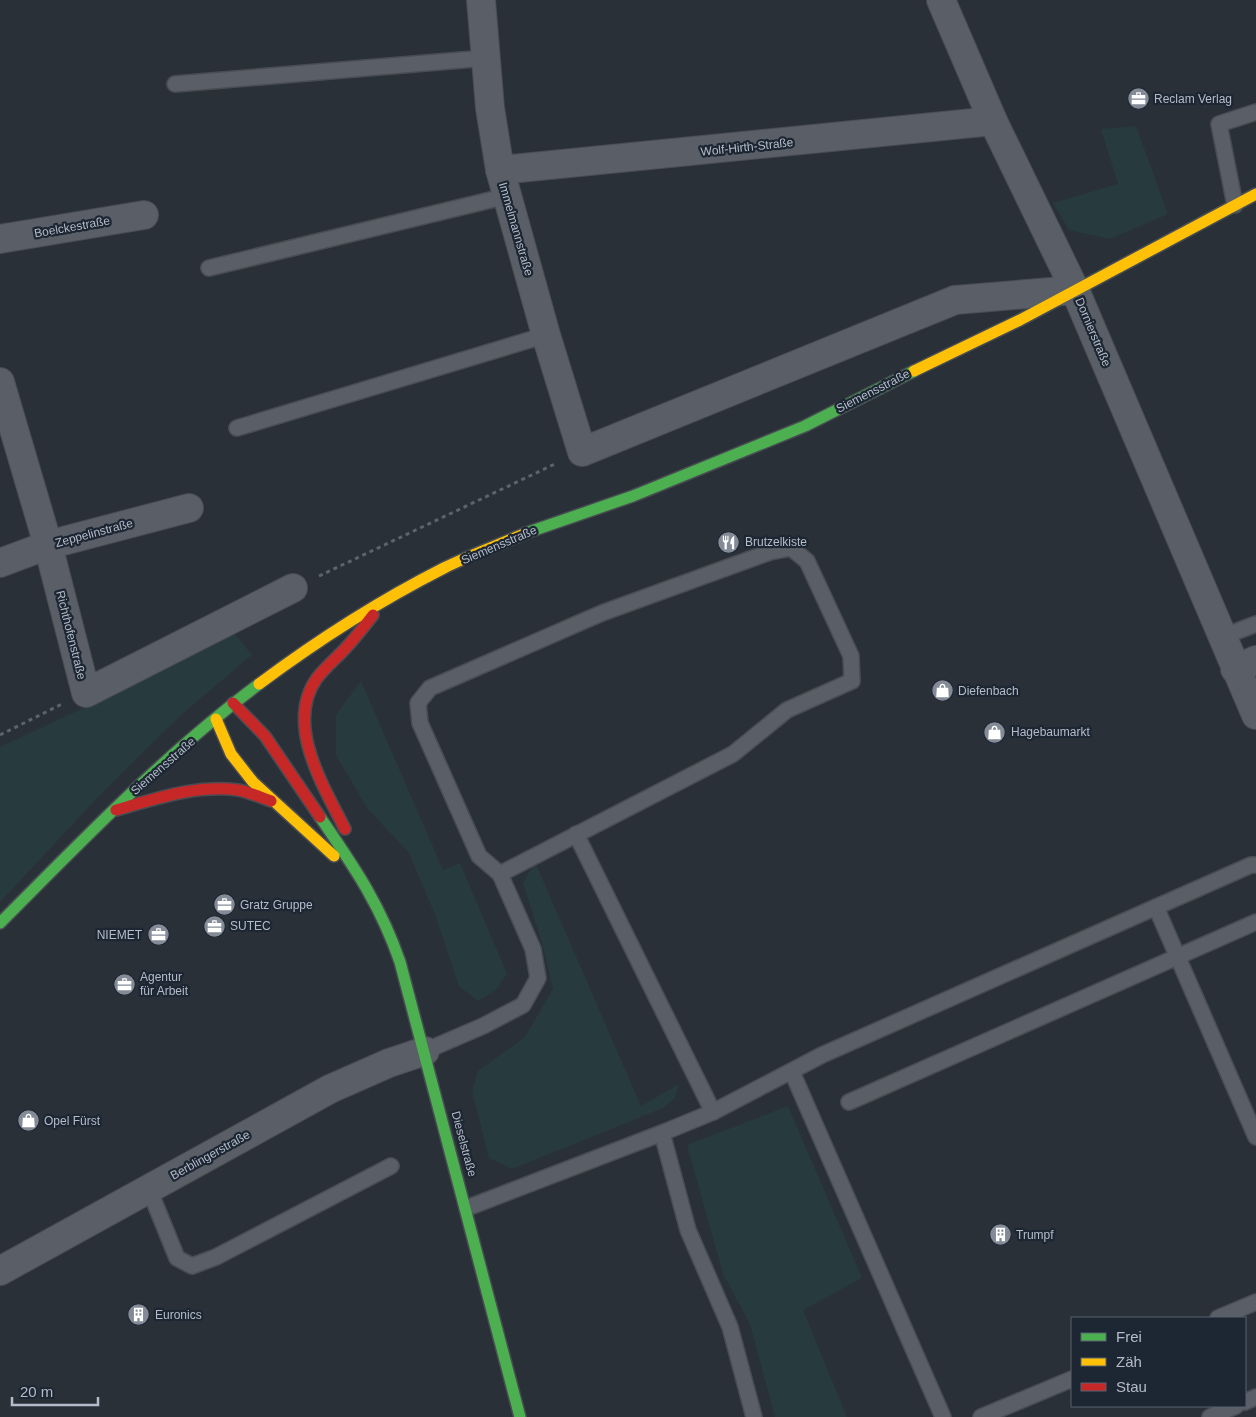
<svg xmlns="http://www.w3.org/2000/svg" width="1256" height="1417" font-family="Helvetica,sans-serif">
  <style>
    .green { fill: #273a3e }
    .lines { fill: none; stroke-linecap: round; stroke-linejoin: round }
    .lane-casing { stroke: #484c53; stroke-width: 18 }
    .street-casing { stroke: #484c53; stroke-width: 30 }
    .fast-casing { stroke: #484c53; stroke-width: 14 }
    .slow-casing { stroke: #484c53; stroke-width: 14 }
    .jam-casing { stroke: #484c53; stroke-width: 14 }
    .path { stroke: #5d636a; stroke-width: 3; stroke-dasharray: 4 4; stroke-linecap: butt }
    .lane { stroke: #5a5e66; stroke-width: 15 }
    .street { stroke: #5a5e66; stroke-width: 28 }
    .fast { stroke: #4caf50; stroke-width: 11 }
    .slow { stroke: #ffc107; stroke-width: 11 }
    .jam { stroke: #c62828; stroke-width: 11 }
    .labels { text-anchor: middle; stroke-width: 4.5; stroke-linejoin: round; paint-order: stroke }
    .poi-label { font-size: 12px; fill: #b4bcc9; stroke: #1d2633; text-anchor: start }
    .street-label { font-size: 12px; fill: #b4bcc9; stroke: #1d2633 }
  </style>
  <rect width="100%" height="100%" fill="#2a3038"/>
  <!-- green -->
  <g class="green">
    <path d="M1136,126l32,88 -58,25 -41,-9 -16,-27 65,-19 -17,-55z"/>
    <path d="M234,633l18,22 -69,58 -82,81 -101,108v-155l92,-43z"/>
    <path d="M361,681l82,189 17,-7 47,111 -11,16 -18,11 -19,-15 -23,-69 -27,-64 -42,-45 -31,-53v-40z"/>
    <path d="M535,862l106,244 38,-22 -4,14 -12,10 -151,61 -23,-11 -17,-67 6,-20 47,-34 28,-48 -11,-46 -19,-60z"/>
    <path d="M788,1106l74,172 -59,32 44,107h-72l-25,-93 -27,-50 -36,-129z"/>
  </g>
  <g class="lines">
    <defs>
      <g id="lane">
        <path d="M175,84l311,-26"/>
        <path d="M1235,205l-16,-81 37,-12"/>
        <path d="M209,268l298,-72"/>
        <path d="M237,428l309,-93"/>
        <path d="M1222,637l34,-13"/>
        <path d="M576,834l137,278"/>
        <path d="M1156,907l100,230"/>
        <path d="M425,1051l58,-25 40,-21 15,-27 -5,-29 -33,-75 -21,-18 -59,-133 -2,-20 12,-15 172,-75 168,-61 21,-4 16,13 44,95 1,25 -65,29 -54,44 -233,120"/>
        <path d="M792,1072l151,345"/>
        <path d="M849,1102l407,-180"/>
        <path d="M662,1133l51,-21 109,-57 429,-190h5"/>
        <path d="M149,1189l28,69 15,8 24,-9 175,-91"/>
        <path d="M467,1208l195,-75 26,97 42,97 24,90"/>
        <path d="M1218,1318l38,-16"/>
        <path d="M1245,1402l11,-5"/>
        <path d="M981,1417l91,-38"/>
        <path d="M1210,1417l26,-11"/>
      </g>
      <g id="street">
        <path d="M481,0l9,108 10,62 46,165 36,117 373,-152 120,-10"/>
        <path d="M941,0l52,121 82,169 181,425"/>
        <path d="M500,170l493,-49"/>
        <path d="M0,239l144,-24"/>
        <path d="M0,382l48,163 38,148 207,-105"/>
        <path d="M0,563l48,-18 141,-37"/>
        <path d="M1235,669l21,-9"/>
        <path d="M0,1271l330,-182 59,-26 36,-12"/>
      </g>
      <g id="fast">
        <path d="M526,533l107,-37 172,-70 109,-55"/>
        <path d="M320,817c34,50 60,87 80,145l120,455"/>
        <path d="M0,923c83,-83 165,-169 259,-239"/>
      </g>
      <g id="slow">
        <path d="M914,371l106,-51 236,-126"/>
        <path d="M259,684c59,-44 120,-83 185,-116 26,-13 55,-23 82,-35"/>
        <path d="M216,719l15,35 22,28 81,74"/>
      </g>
      <g id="jam">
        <path d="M233,703l32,33 55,81"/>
        <path d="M116,810c39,-11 81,-26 122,-20 11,2 22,7 33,11"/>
        <path d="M345,829c-21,-42 -61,-105 -28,-151 7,-9 16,-17 24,-25 12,-12 22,-25 32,-38"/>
      </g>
    </defs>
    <!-- lane casing -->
    <use href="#lane" class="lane-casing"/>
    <!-- street casing -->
    <use href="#street" class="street-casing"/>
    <!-- fast casing -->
    <use href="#fast" class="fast-casing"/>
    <!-- slow casing -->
    <use href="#slow" class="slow-casing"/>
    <!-- jam casing -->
    <use href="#jam" class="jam-casing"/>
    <!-- path -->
    <g class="path">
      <path d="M319,576l238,-113"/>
      <path d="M0,735l62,-31"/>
    </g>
    <!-- lane -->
    <use href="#lane" class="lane"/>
    <!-- street -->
    <use href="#street" class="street"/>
    <!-- fast -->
    <use href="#fast" class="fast"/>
    <!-- slow -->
    <use href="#slow" class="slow"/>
    <!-- jam -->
    <use href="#jam" class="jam"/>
  </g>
  <!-- icons -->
  <defs>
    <symbol id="office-disc" viewBox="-11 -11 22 22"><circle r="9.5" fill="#848b96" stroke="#1d2633"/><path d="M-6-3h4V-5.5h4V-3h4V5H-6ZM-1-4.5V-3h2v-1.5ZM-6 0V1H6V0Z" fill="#fff"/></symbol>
    <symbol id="restaurant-disc" viewBox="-11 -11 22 22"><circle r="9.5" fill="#848b96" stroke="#1d2633"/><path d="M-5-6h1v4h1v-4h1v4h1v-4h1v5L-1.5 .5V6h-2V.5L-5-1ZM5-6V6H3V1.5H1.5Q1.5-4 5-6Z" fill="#fff"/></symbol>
    <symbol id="shop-disc" viewBox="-11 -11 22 22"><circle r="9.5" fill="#848b96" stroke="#1d2633"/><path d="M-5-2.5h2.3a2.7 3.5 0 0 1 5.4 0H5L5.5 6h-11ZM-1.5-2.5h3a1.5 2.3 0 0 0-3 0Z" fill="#fff"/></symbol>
    <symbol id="building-disc" viewBox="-11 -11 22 22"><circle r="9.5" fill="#848b96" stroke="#1d2633"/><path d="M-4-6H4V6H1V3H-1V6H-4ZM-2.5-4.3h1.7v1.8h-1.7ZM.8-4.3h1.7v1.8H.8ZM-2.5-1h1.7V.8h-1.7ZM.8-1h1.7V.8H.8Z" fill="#fff"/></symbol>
  </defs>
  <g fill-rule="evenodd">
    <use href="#office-disc" x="1126" y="86" width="25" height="25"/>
    <use href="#restaurant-disc" x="716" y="530" width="25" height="25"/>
    <use href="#shop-disc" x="930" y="678" width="25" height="25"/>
    <use href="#shop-disc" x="982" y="720" width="25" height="25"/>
    <use href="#office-disc" x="212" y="892" width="25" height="25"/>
    <use href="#office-disc" x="202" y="914" width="25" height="25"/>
    <use href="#office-disc" x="146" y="922" width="25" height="25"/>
    <use href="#office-disc" x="112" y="972" width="25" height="25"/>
    <use href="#shop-disc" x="16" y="1108" width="25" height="25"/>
    <use href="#building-disc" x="988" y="1222" width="25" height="25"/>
    <use href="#building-disc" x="126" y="1302" width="25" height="25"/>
  </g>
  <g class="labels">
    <!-- poi labels -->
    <g class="poi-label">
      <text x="1154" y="103">Reclam Verlag</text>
      <text x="745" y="546">Brutzelkiste</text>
      <text x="958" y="695">Diefenbach</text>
      <text x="1011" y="736">Hagebaumarkt</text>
      <text x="240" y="909">Gratz Gruppe</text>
      <text x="230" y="930">SUTEC</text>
      <text x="142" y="939" text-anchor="end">NIEMET</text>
      <text x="140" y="981">Agentur<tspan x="140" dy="14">für Arbeit</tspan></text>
      <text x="44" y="1125">Opel Fürst</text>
      <text x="1016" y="1239">Trumpf</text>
      <text x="155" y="1319">Euronics</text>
    </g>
    <!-- street labels -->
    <g class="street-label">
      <text transform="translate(747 147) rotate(-6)" y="4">Wolf-Hirth-Straße</text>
      <text transform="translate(72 227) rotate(-10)" y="4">Boelckestraße</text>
      <text transform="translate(516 229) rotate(74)" y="4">Immelmannstraße</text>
      <text transform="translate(1093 332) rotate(67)" y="4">Dornierstraße</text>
      <text transform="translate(873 391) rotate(-27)" y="4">Siemensstraße</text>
      <text transform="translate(94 533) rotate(-15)" y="4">Zeppelinstraße</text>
      <text transform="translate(499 545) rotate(-23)" y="4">Siemensstraße</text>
      <text transform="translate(71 635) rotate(76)" y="4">Richthofenstraße</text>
      <text transform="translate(163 766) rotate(-41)" y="4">Siemensstraße</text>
      <text transform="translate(464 1144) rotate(75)" y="4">Dieselstraße</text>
      <text transform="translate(210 1155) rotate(-29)" y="4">Berblingerstraße</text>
    </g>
  </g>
  <!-- legend -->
  <rect x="1071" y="1317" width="175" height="90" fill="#1d2633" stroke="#59626f"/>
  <rect x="1081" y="1333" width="25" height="8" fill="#4caf50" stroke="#59626f"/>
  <text x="1116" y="1342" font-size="15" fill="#b4bcc9">Frei</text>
  <rect x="1081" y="1358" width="25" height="8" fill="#ffc107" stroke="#59626f"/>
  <text x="1116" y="1367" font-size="15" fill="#b4bcc9">Zäh</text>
  <rect x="1081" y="1383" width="25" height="8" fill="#c62828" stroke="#59626f"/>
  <text x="1116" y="1392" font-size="15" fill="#b4bcc9">Stau</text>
  <!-- scale -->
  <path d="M12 1397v8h86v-8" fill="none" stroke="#b4bcc9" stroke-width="2.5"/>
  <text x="20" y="1397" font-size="15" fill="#b4bcc9" stroke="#1d2633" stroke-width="4" paint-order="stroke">20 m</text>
</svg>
